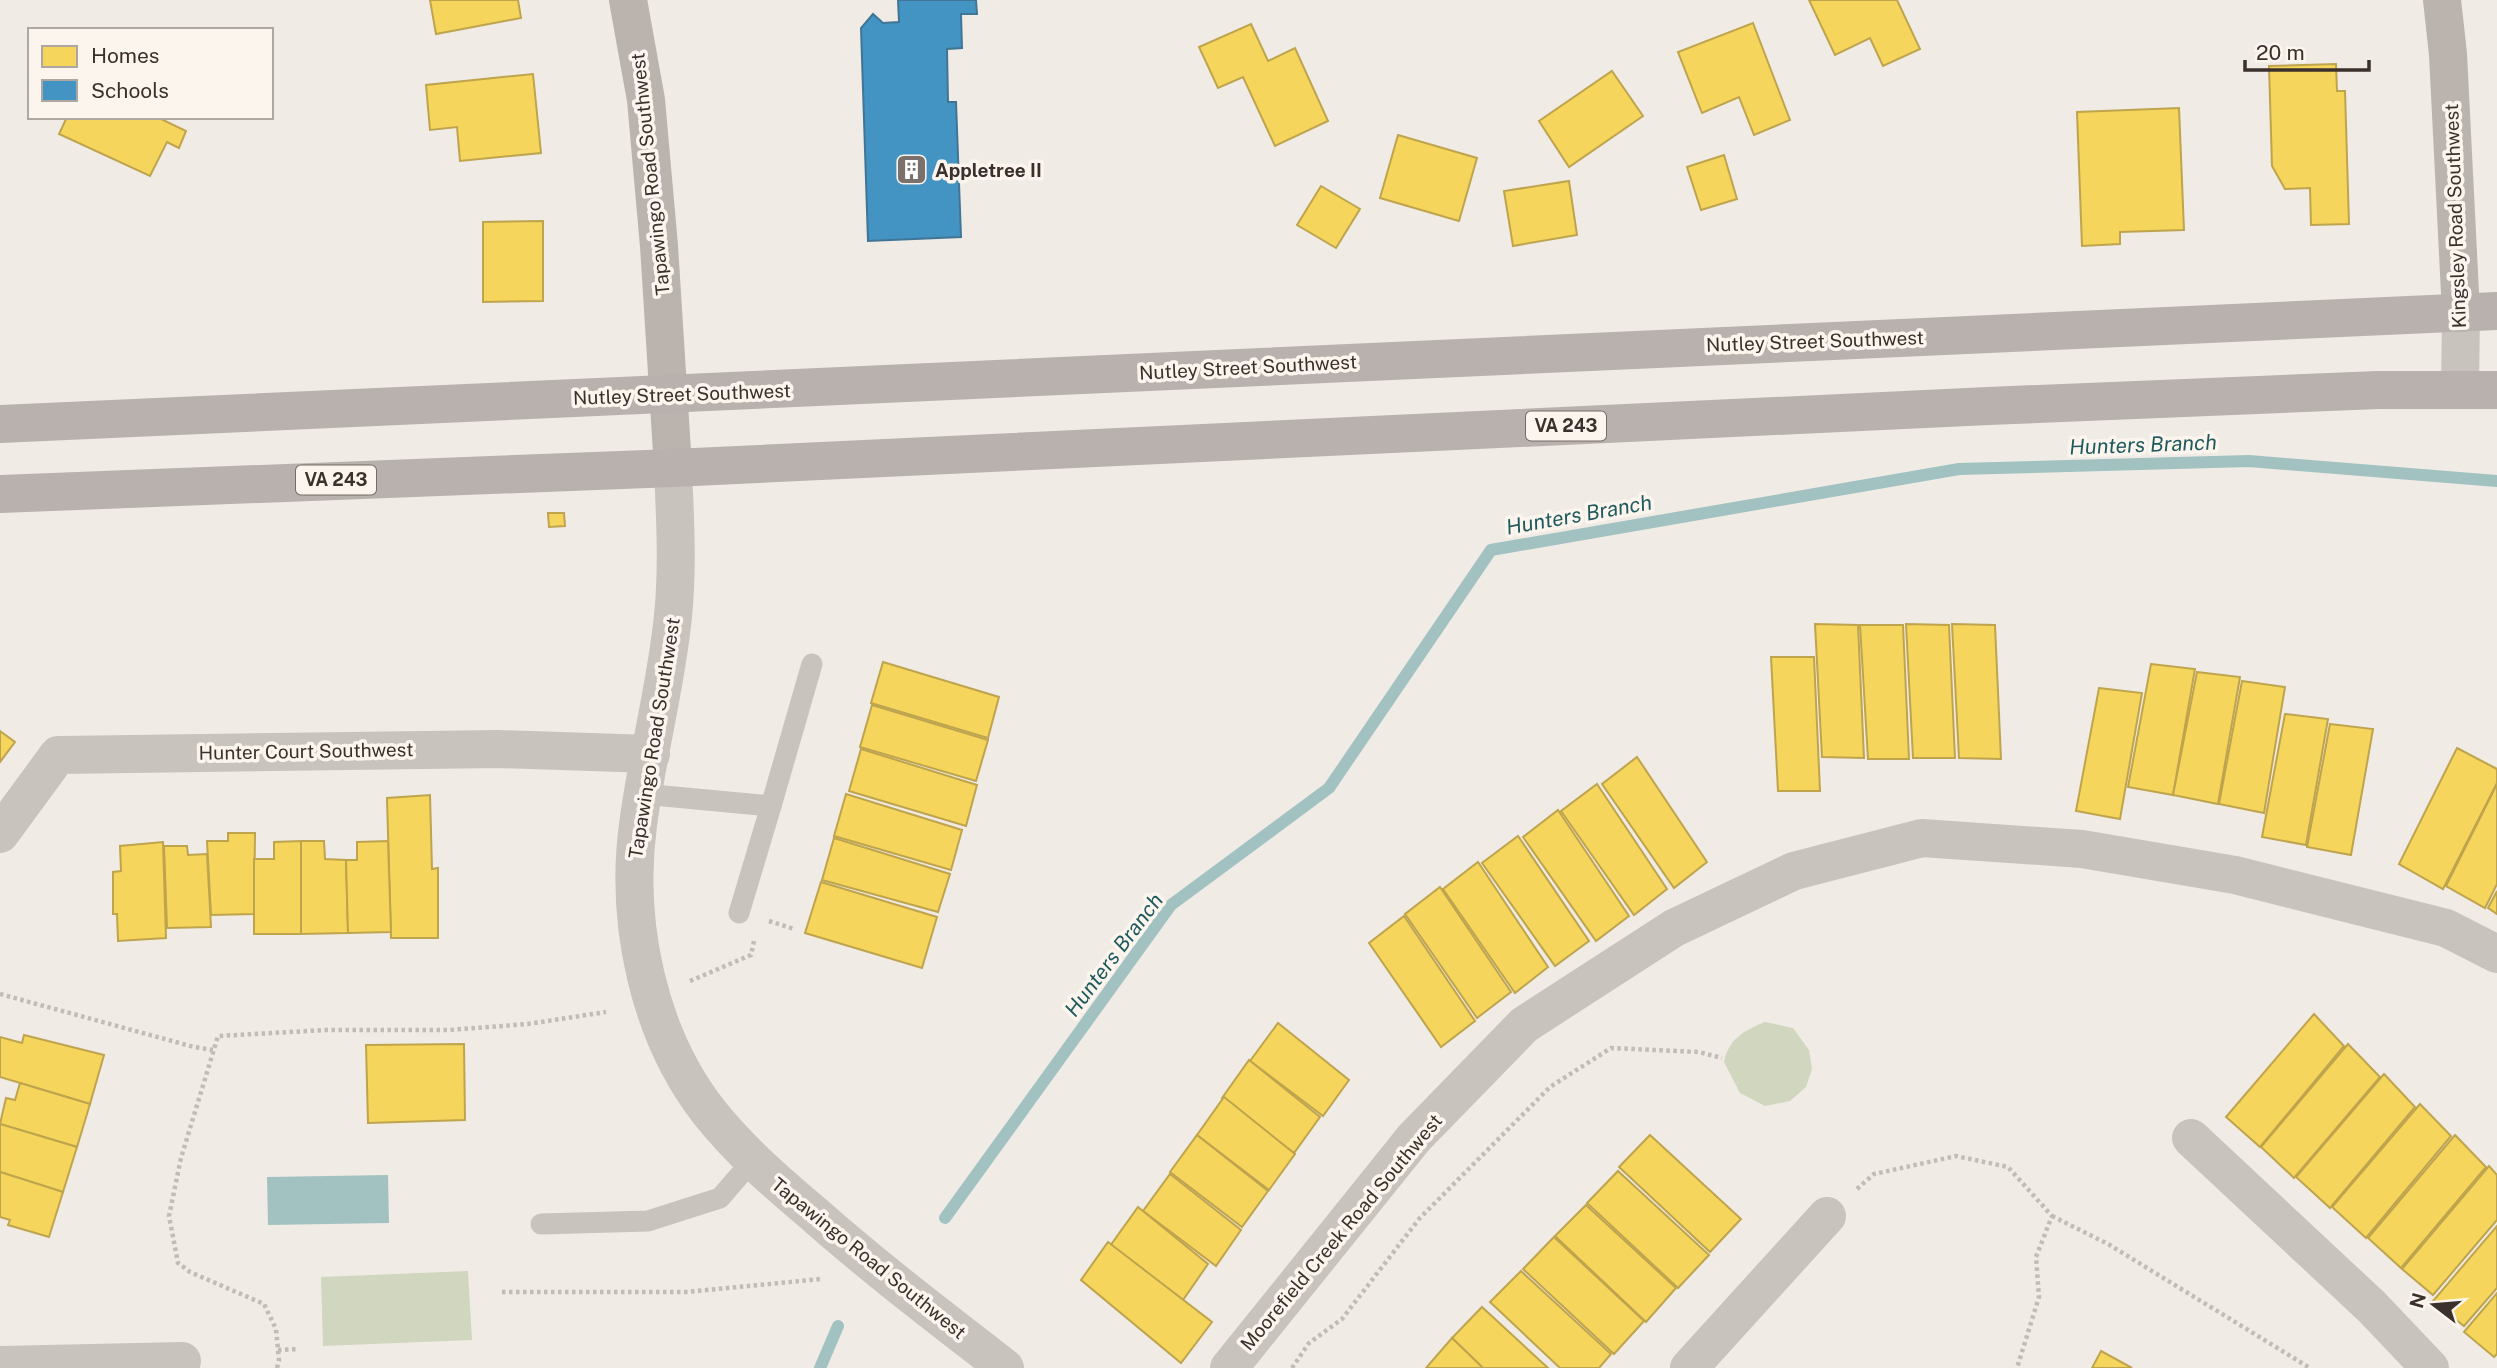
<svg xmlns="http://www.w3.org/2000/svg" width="2497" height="1368" font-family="'Public Sans',sans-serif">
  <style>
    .green { fill: #d1d6bf }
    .water { fill: #a1c2c1 }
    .homes { fill: #f6d55c; stroke: #bea44d; stroke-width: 2 }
    .schools { fill: #4393c3; stroke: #417595; stroke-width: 2 }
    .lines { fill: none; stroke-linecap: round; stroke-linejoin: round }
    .stream { stroke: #a1c2c1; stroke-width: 12 }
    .path { stroke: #c2bbb6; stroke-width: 4.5; stroke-dasharray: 3.5 3.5; stroke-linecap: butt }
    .lane { stroke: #c9c3be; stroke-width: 21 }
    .street { stroke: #c9c3be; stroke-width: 38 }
    .secondary { stroke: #bab3ae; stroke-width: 38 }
    .primary { stroke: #b8b1ad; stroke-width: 38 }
    .labels { text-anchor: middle; stroke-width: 7; stroke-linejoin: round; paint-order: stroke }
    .shield { fill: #fbf5ee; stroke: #756b66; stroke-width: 2 }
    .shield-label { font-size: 18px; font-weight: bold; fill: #3b302b }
    .poi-label { font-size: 19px; font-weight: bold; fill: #3b302b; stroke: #fbf5ee; text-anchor: start }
    .street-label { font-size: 19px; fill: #3b302b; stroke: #fbf5ee }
    .water-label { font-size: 21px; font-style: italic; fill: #1f5a5e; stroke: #fbf5ee }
  </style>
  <rect width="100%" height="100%" fill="#f0ebe5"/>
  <!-- green -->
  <g class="green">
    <path d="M1765,1022l28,6 16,22 3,19 -6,18 -16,14 -25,5 -25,-13 -16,-31c4,-23 21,-32 41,-40z"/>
    <path d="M468,1271l4,69 -149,6 -2,-69z"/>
  </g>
  <!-- water -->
  <path class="water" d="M388,1175l1,48 -121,2 -1,-48z"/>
  <!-- homes -->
  <g class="homes">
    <path d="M430,0h88l3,18 -85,16z"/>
    <path d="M1809,0h88l23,49 -37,17 -13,-28 -35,17z"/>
    <path d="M1753,23l37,97 -36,15 -15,-38 -37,16 -24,-61z"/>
    <path d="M1251,24l17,37 27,-13 33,73 -53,25 -32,-69 -25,11 -19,-41z"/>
    <path d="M2336,64l1,27h8l4,133 -38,1 -1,-37 -25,1 -13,-23 -3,-100z"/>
    <path d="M1612,71l31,45 -74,51 -30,-46z"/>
    <path d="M533,74l8,79 -81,8 -3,-34 -27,3 -4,-45z"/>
    <path d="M2179,108l5,122 -64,2v12l-38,2 -5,-134z"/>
    <path d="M67,117h90l29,14 -7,17 -12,-6 -17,34 -91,-42z"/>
    <path d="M1398,135l79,23 -18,63 -79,-23z"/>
    <path d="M1724,155l13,44 -36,11 -14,-43z"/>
    <path d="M1569,181l8,54 -64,11 -9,-55z"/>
    <path d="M1321,186l39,23 -24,39 -39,-23z"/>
    <path d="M543,221v80l-60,1v-80z"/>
    <path d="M548,513h16l1,13 -16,1z"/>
    <path d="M1815,624l43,1 6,133 -42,-1z"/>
    <path d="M1906,624l43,1 6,133h-42z"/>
    <path d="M1952,624l43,1 6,134 -42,-1z"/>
    <path d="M1860,625h43l6,134h-41z"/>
    <path d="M1771,657h43l6,134h-42z"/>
    <path d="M883,662l116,35 -11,41 -117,-35z"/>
    <path d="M2151,664l44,5 -22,126 -45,-8z"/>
    <path d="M2197,672l43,5 -22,127 -45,-9z"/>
    <path d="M2242,681l43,6 -21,126 -45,-9z"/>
    <path d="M2099,688l43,5 -22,126 -44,-8z"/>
    <path d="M872,705l116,35 -12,41 -116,-34z"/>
    <path d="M2285,714l43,5 -22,126 -44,-8z"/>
    <path d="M2330,724l43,5 -22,126 -44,-8z"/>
    <path d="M0,731l15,11 -15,20z"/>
    <path d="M2457,748l40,21v14l-54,106 -44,-25z"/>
    <path d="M861,749l116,36 -11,41 -117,-35z"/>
    <path d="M1637,757l70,105 -33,26 -72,-104z"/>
    <path d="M1597,784l70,105 -33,26 -73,-104z"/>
    <path d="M2497,784v100l-12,24 -39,-22z"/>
    <path d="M846,794l116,36 -11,40 -117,-34z"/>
    <path d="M430,795l2,74 6,-1v70h-47l-4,-140z"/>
    <path d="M1558,810l71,106 -33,25 -73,-104z"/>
    <path d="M228,833h27l-1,81 -43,1 -4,-74h21z"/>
    <path d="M1518,836l71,105 -34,25 -73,-103z"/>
    <path d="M834,838l116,36 -12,38 -116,-32z"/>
    <path d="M301,841h23l1,18 21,1 2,73 -47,1z"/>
    <path d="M301,841v93h-47v-75h20v-17z"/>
    <path d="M388,841l3,91 -43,1 -2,-73h11v-18z"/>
    <path d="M163,842l3,96 -48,3 -1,-27h-4v-42l8,-1 -1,-25z"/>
    <path d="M164,846h23l1,9 19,-1 4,73 -44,1z"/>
    <path d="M1478,862l70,105 -33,26 -72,-104z"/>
    <path d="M821,882l116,35 -15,51 -117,-35z"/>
    <path d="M1440,887l71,105 -34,26 -72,-104z"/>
    <path d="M2497,891v23l-9,-6z"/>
    <path d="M1404,916l71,105 -34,26 -72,-104z"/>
    <path d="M2314,1014l30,32 -84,101 -34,-30z"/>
    <path d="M1278,1023l71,57 -26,36 -73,-55z"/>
    <path d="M24,1035l80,20 -14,49 -90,-27v-40l22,6z"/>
    <path d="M464,1044l1,76 -97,3 -2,-78z"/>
    <path d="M2348,1044l32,33 -86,101 -33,-31z"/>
    <path d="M1249,1060l71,57 -26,36 -72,-55z"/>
    <path d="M2384,1074l31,33 -85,101 -34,-31z"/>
    <path d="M20,1083l70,21 -13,43 -77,-23 6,-26 9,2z"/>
    <path d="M1224,1097l71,57 -26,36 -72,-55z"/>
    <path d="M2420,1104l31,32 -85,102 -34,-31z"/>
    <path d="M0,1124l77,23 -14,45 -63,-20z"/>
    <path d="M1197,1135l71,56 -26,36 -72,-55z"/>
    <path d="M1650,1135l91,84 -31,33 -91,-85z"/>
    <path d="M2455,1135l31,32 -85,101 -33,-30z"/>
    <path d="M2489,1166l8,9v45l-64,75 -31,-26z"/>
    <path d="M1618,1171l91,84 -31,33 -91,-85z"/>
    <path d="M0,1172l63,20 -14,45 -41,-12 2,-5 -10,-3z"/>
    <path d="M1170,1174l71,56 -25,36 -73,-55z"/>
    <path d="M1586,1205l90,83 -30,34 -91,-86z"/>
    <path d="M1138,1207l70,57 -25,36 -73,-54z"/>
    <path d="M2497,1226v62l-33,38 -31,-25z"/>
    <path d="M1554,1237l90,84 -30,33 -91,-85z"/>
    <path d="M1108,1242l104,80 -31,41 -100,-83z"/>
    <path d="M1521,1271l90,83 -12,14h-39l-70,-66z"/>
    <path d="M2497,1293v61l-3,3 -30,-25z"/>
    <path d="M1482,1307l66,61h-65l-31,-30z"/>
    <path d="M1452,1338l31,30h-57z"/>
    <path d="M2101,1351l31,17h-40z"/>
  </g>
  <!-- schools -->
  <path class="schools" d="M898,0h78l1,14h-16l1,34 -15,1 1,53h8l5,135 -93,4 -7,-213 12,-14 10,9 16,-1z"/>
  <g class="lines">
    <!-- stream -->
    <g class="stream">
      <path d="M945,1218l226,-313 158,-117 162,-238 468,-81 290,-8 248,20"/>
      <path d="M820,1368l18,-42"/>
    </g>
    <!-- path -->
    <g class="path">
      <path d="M769,921l25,8"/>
      <path d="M690,981l61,-26 3,-14"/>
      <path d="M0,994l194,53 19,3"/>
      <path d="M1857,1189l17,-15 82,-18 52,11 44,49 -16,41 3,40 -22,71"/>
      <path d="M2052,1216l56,28 202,124"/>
      <path d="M502,1292h184l135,-13"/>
      <path d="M278,1350l21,-1"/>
      <path d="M277,1368l2,-8 -3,-31 -12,-25 -74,-32 -12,-9 -9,-47 12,-58 37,-122 108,-6h123l79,-6 78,-12"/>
      <path d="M1292,1368l17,-25 33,-24 77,-100 131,-132 61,-39 88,4 23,6"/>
    </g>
    <!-- lane -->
    <g class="lane">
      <path d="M643,794l128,12 41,-142"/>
      <path d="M739,913l32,-107"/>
      <path d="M541,1224l107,-3 72,-23 32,-37"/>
    </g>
    <!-- street -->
    <g class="street">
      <path d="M2460,389l1,-76"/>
      <path d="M673,468c2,49 5,99 0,148 -7,71 -26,139 -35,209 -13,97 10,209 71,287 31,39 68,71 106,103 61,54 126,103 190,153"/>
      <path d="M0,834l58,-79 440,-6 153,5"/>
      <path d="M2191,1138l181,169 58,61"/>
      <path d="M0,1365l182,-4"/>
      <path d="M1229,1368l185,-230 110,-113 150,-97 120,-57 128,-33 160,11 153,26 211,53 51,26"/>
      <path d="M1689,1368l138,-152"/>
    </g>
    <!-- secondary -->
    <g class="secondary">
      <path d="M628,0l18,100 13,146 14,222"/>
      <path d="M2442,0l6,54 13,259"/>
    </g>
    <!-- primary -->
    <g class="primary">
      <path d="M0,424l2497,-113"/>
      <path d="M0,494l673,-26 1315,-62 390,-16h119"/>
    </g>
  </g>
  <!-- icons -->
  <defs>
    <symbol id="building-square" viewBox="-11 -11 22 22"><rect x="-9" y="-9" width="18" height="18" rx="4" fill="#7a716c" stroke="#fbf5ee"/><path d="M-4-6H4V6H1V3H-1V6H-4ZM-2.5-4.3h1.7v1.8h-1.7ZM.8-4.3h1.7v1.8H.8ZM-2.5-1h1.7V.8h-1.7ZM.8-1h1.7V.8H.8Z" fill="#fff"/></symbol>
  </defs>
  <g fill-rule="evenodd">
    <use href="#building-square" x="894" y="152" width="35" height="35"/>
  </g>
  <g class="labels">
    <!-- shield labels -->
    <g class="shield">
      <rect x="1526" y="411.5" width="80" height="29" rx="5"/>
      <rect x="296" y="465.5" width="80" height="29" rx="5"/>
    </g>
    <g class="shield-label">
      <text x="1566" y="432">VA 243</text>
      <text x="336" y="486">VA 243</text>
    </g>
    <!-- poi labels -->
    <g class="poi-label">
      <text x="935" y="177">Appletree II</text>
    </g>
    <!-- street labels -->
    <g class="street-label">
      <text transform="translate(650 174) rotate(-96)" y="7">Tapawingo Road Southwest</text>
      <text transform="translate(2455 216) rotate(-92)" y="7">Kingsley Road Southwest</text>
      <text transform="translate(1815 341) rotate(-2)" y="7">Nutley Street Southwest</text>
      <text transform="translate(1248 367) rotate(-3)" y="7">Nutley Street Southwest</text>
      <text transform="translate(682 394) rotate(-2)" y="7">Nutley Street Southwest</text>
      <text transform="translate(654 738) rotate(-81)" y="7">Tapawingo Road Southwest</text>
      <text transform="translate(306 751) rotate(-1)" y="7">Hunter Court Southwest</text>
      <text transform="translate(1341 1232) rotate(-50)" y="7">Moorefield Creek Road Southwest</text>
      <text transform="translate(869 1258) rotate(39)" y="7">Tapawingo Road Southwest</text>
    </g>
    <!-- water labels -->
    <g class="water-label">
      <text transform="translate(2143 445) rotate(-2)" y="7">Hunters Branch</text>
      <text transform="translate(1579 515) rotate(-10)" y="7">Hunters Branch</text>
      <text transform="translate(1114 955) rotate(-53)" y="7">Hunters Branch</text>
    </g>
  </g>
  <!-- legend -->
  <rect x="28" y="28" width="245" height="91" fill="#fbf5ee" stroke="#aea6a0" stroke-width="2"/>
  <rect x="42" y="46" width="35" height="21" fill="#f6d55c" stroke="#aea6a0" stroke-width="2"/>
  <text x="91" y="63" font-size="21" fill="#3b302b">Homes</text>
  <rect x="42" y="80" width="35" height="21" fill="#4393c3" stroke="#aea6a0" stroke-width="2"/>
  <text x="91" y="98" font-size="21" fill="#3b302b">Schools</text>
  <!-- north arrow -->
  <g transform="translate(2434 1305) rotate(286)" stroke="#fbf5ee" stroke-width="5" paint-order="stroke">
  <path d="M0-5L12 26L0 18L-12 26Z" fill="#3b302b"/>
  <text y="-10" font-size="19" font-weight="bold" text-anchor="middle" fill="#3b302b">N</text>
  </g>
  <!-- scale -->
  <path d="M2245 60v10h124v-10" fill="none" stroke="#3b302b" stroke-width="3.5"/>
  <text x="2256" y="60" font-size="21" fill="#3b302b" stroke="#fbf5ee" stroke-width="5" paint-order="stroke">20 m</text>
</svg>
